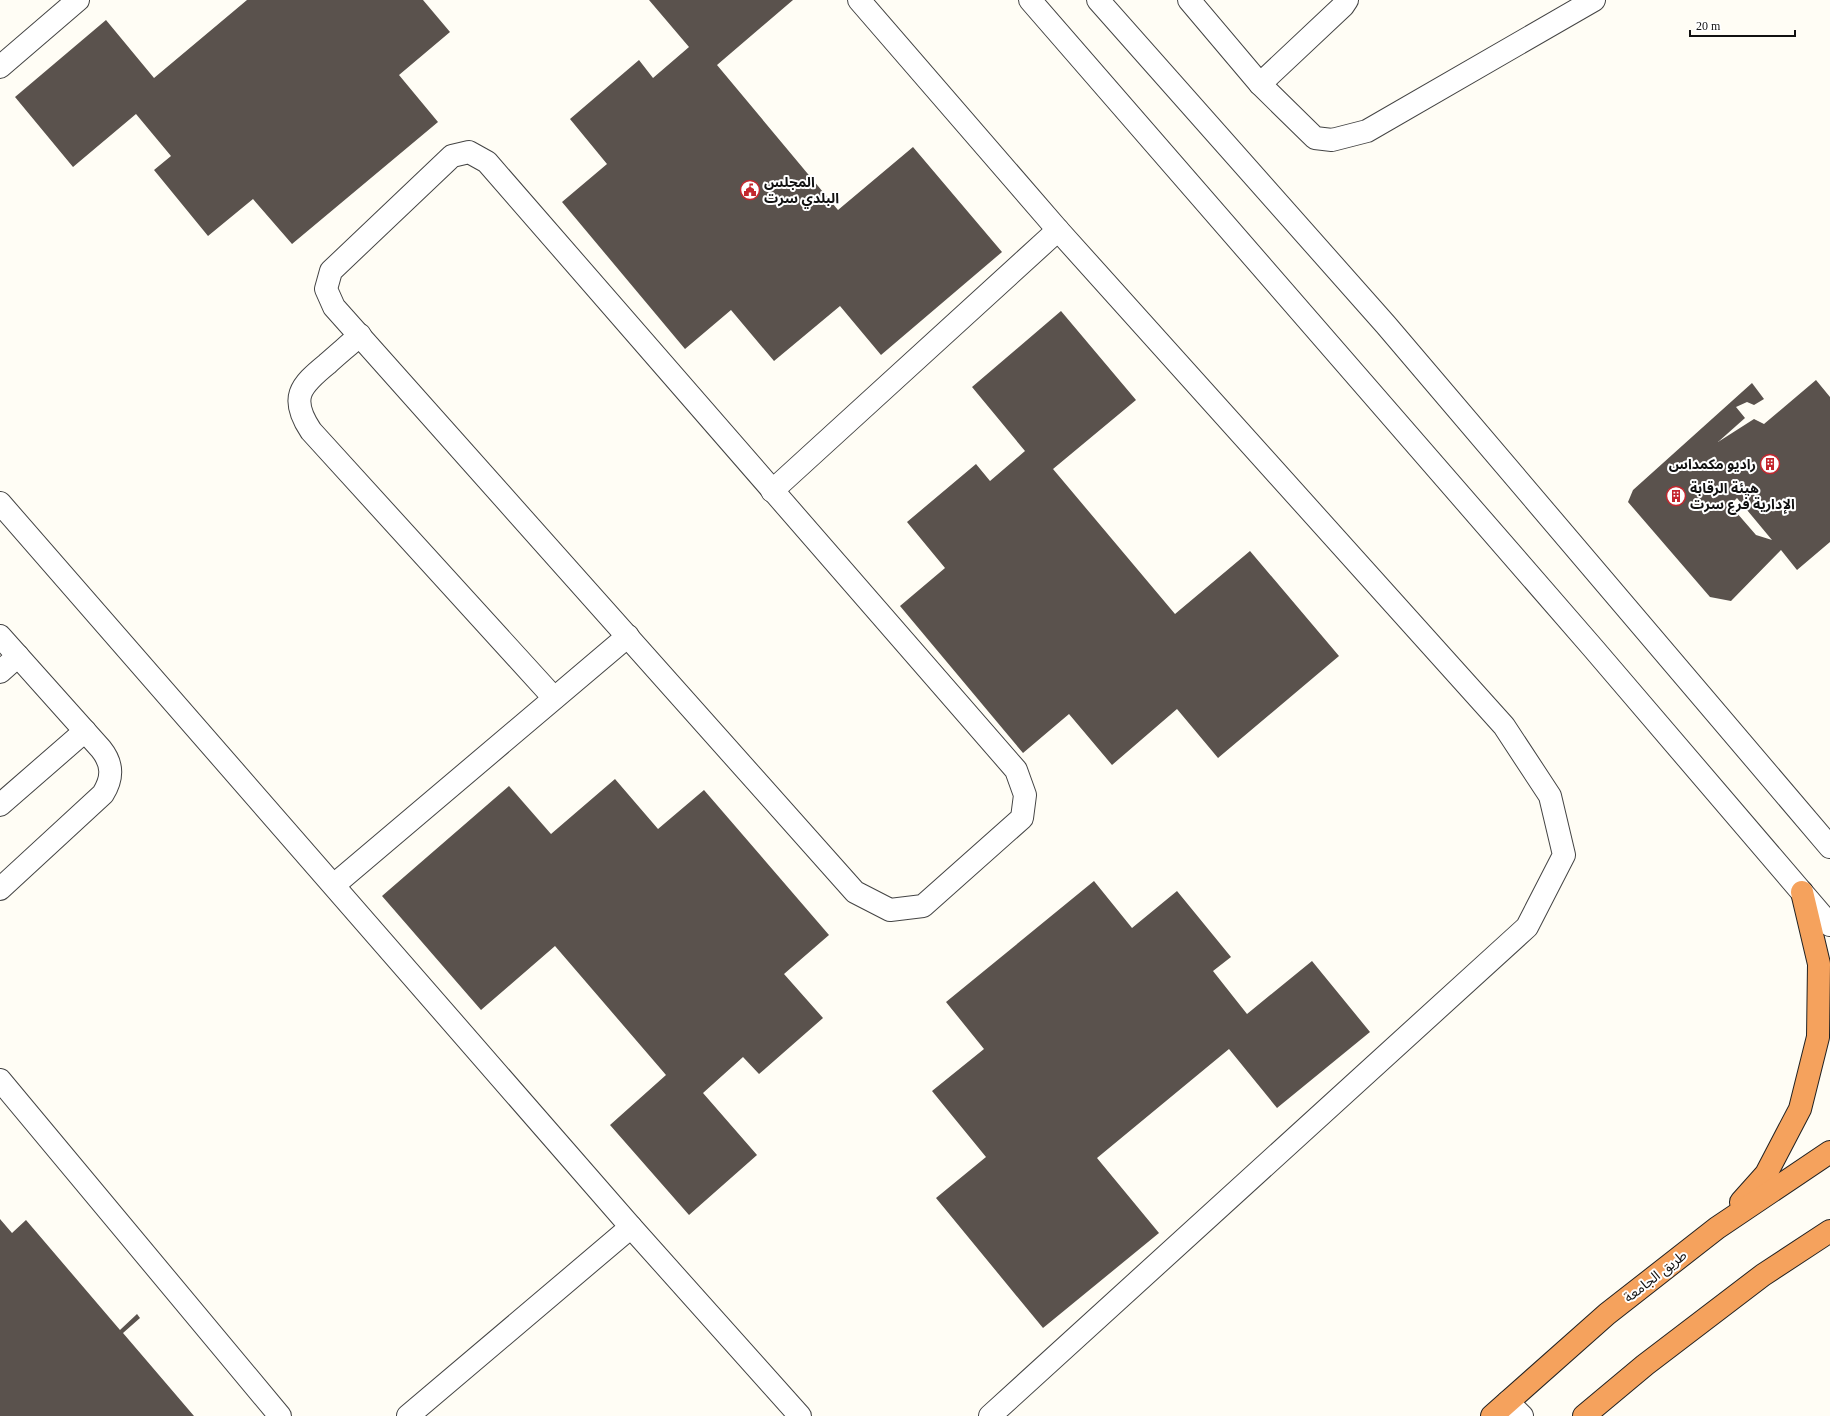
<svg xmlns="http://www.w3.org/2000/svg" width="1830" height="1416" font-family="'Times New Roman','Noto Sans Arabic',serif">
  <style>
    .building { fill: #5a524d; fill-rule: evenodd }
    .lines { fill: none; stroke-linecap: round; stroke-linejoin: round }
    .minor-casing { stroke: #444; stroke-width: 24 }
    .highway-casing { stroke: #222; stroke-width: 24 }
    .minor { stroke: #fff; stroke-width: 22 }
    .highway { stroke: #f5a25d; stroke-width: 22 }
    .labels { text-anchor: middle; stroke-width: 4; stroke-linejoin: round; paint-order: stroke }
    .poi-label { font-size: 14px; font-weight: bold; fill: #111; stroke: #fff; text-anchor: start }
    .street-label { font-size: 14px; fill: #111; stroke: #fff }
  </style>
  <rect width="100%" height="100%" fill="#fffdf5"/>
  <!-- building -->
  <g class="building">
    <path d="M247,0h176l27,32 -51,43 39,47 -146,122 -39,-45 -45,37 -54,-66 17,-14 -35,-42 -63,53 -58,-70 91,-77 48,58z"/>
    <path d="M649,0h144l-76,65 121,145 75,-63 89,105 -121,103 -41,-49 -66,55 -43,-51 -46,39 -123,-147 45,-38 -37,-45 69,-59 14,18 36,-31z"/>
    <path d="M1061,311l75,89 -83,69 122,145 75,-63 89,105 -121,102 -41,-49 -65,56 -43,-51 -46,39 -123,-147 45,-38 -38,-46 69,-58 14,17 35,-30 -53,-64z"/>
    <path d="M1816,380l14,17v145l-33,28 -16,-20 -50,51 -21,-4 -82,-95 5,-12 119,-107 12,16 -10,6 -7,-3 -11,5 9,11 -27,24 36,-23 10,5zM1737,498l35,42 -16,-5 -26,-30z"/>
    <path d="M615,779l43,50 46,-39 125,145 -45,39 39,44 -64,56 -16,-17 -40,36 54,62 -68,60 -79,-90 56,-50 -111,-129 -74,64 -99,-114 127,-110 42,48z"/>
    <path d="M1094,881l38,47 45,-37 54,66 -18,14 34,43 65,-53 58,71 -93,76 -48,-59 -132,109 62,75 -116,95 -107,-130 50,-41 -54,-66 52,-42 -38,-47z"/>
    <path d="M0,1219l12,14 14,-13 94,110 17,-16 3,4 -17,15 71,83h-194z"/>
  </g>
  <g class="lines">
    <defs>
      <g id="minor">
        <path d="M859,0l199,230 446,496 46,70 14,59 -37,72 -537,489"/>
        <path d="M1030,0l563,648 237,277"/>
        <path d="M1098,0l288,325 444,522"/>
        <path d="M1189,0l71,84 55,54 17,2 35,-9 227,-131"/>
        <path d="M0,67l78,-67"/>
        <path d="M1260,84l83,-78 4,-6"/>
        <path d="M469,152l18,10 529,608 9,25 -3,23 -99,88 -33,4 -35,-18 -521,-585 -8,-18 5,-18 121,-115z"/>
        <path d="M360,335c-11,10 -22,19 -33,29 -27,22 -38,34 -16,67l243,267"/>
        <path d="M772,491l286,-261"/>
        <path d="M0,503l631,724 169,189"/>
        <path d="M0,636l101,113c12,15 12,29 2,45l-103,95"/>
        <path d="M0,672l18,-16"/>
        <path d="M0,805l85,-74"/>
        <path d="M334,885l294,-249"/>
        <path d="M0,1080l280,336"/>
        <path d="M1508,1402l14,14"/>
        <path d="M408,1416l223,-189"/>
      </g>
      <g id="highway">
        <path d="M1741,1202l25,-28 34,-65 18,-72 1,-73 -17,-72"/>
        <path d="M1492,1416l115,-102 110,-86 113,-76"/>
        <path d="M1584,1416l61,-51 118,-90 67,-44"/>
      </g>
    </defs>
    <!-- minor casing -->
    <use href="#minor" class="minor-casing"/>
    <!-- highway casing -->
    <use href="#highway" class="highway-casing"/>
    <!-- minor -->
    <use href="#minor" class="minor"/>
    <!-- highway -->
    <use href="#highway" class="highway"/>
  </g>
  <!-- icons -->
  <defs>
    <symbol id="civic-ring" viewBox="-11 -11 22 22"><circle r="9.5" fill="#fff" stroke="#c4262e" stroke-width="1.5"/><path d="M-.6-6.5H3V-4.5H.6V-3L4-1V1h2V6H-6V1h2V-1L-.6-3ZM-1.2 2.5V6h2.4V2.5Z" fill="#c4262e"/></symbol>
    <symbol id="building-ring" viewBox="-11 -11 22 22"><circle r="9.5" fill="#fff" stroke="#c4262e" stroke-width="1.5"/><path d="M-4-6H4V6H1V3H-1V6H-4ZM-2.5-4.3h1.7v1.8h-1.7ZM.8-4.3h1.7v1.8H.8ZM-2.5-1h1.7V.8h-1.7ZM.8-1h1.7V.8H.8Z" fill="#c4262e"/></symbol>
  </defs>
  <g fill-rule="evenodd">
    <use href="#civic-ring" x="739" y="179" width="22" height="22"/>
    <use href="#building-ring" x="1759" y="453" width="22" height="22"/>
    <use href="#building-ring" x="1665" y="485" width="22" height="22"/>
  </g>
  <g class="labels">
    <!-- poi labels -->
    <g class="poi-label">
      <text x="764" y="187">المجلس<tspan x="764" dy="16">البلدي سرت</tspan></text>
      <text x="1756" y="469" text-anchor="end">راديو مكمداس</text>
      <text x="1690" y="493">هيئة الرقابة<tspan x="1690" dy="16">الإدارية فرع سرت</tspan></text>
    </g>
    <!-- street labels -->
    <g class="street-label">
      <text transform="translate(1655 1276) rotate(-38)" y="5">طريق الجامعة</text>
    </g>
  </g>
  <!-- scale -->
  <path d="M1690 30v6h105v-6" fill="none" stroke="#111111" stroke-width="2"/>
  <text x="1696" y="30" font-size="12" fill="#111111" stroke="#ffffff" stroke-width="3" paint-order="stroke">20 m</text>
</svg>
